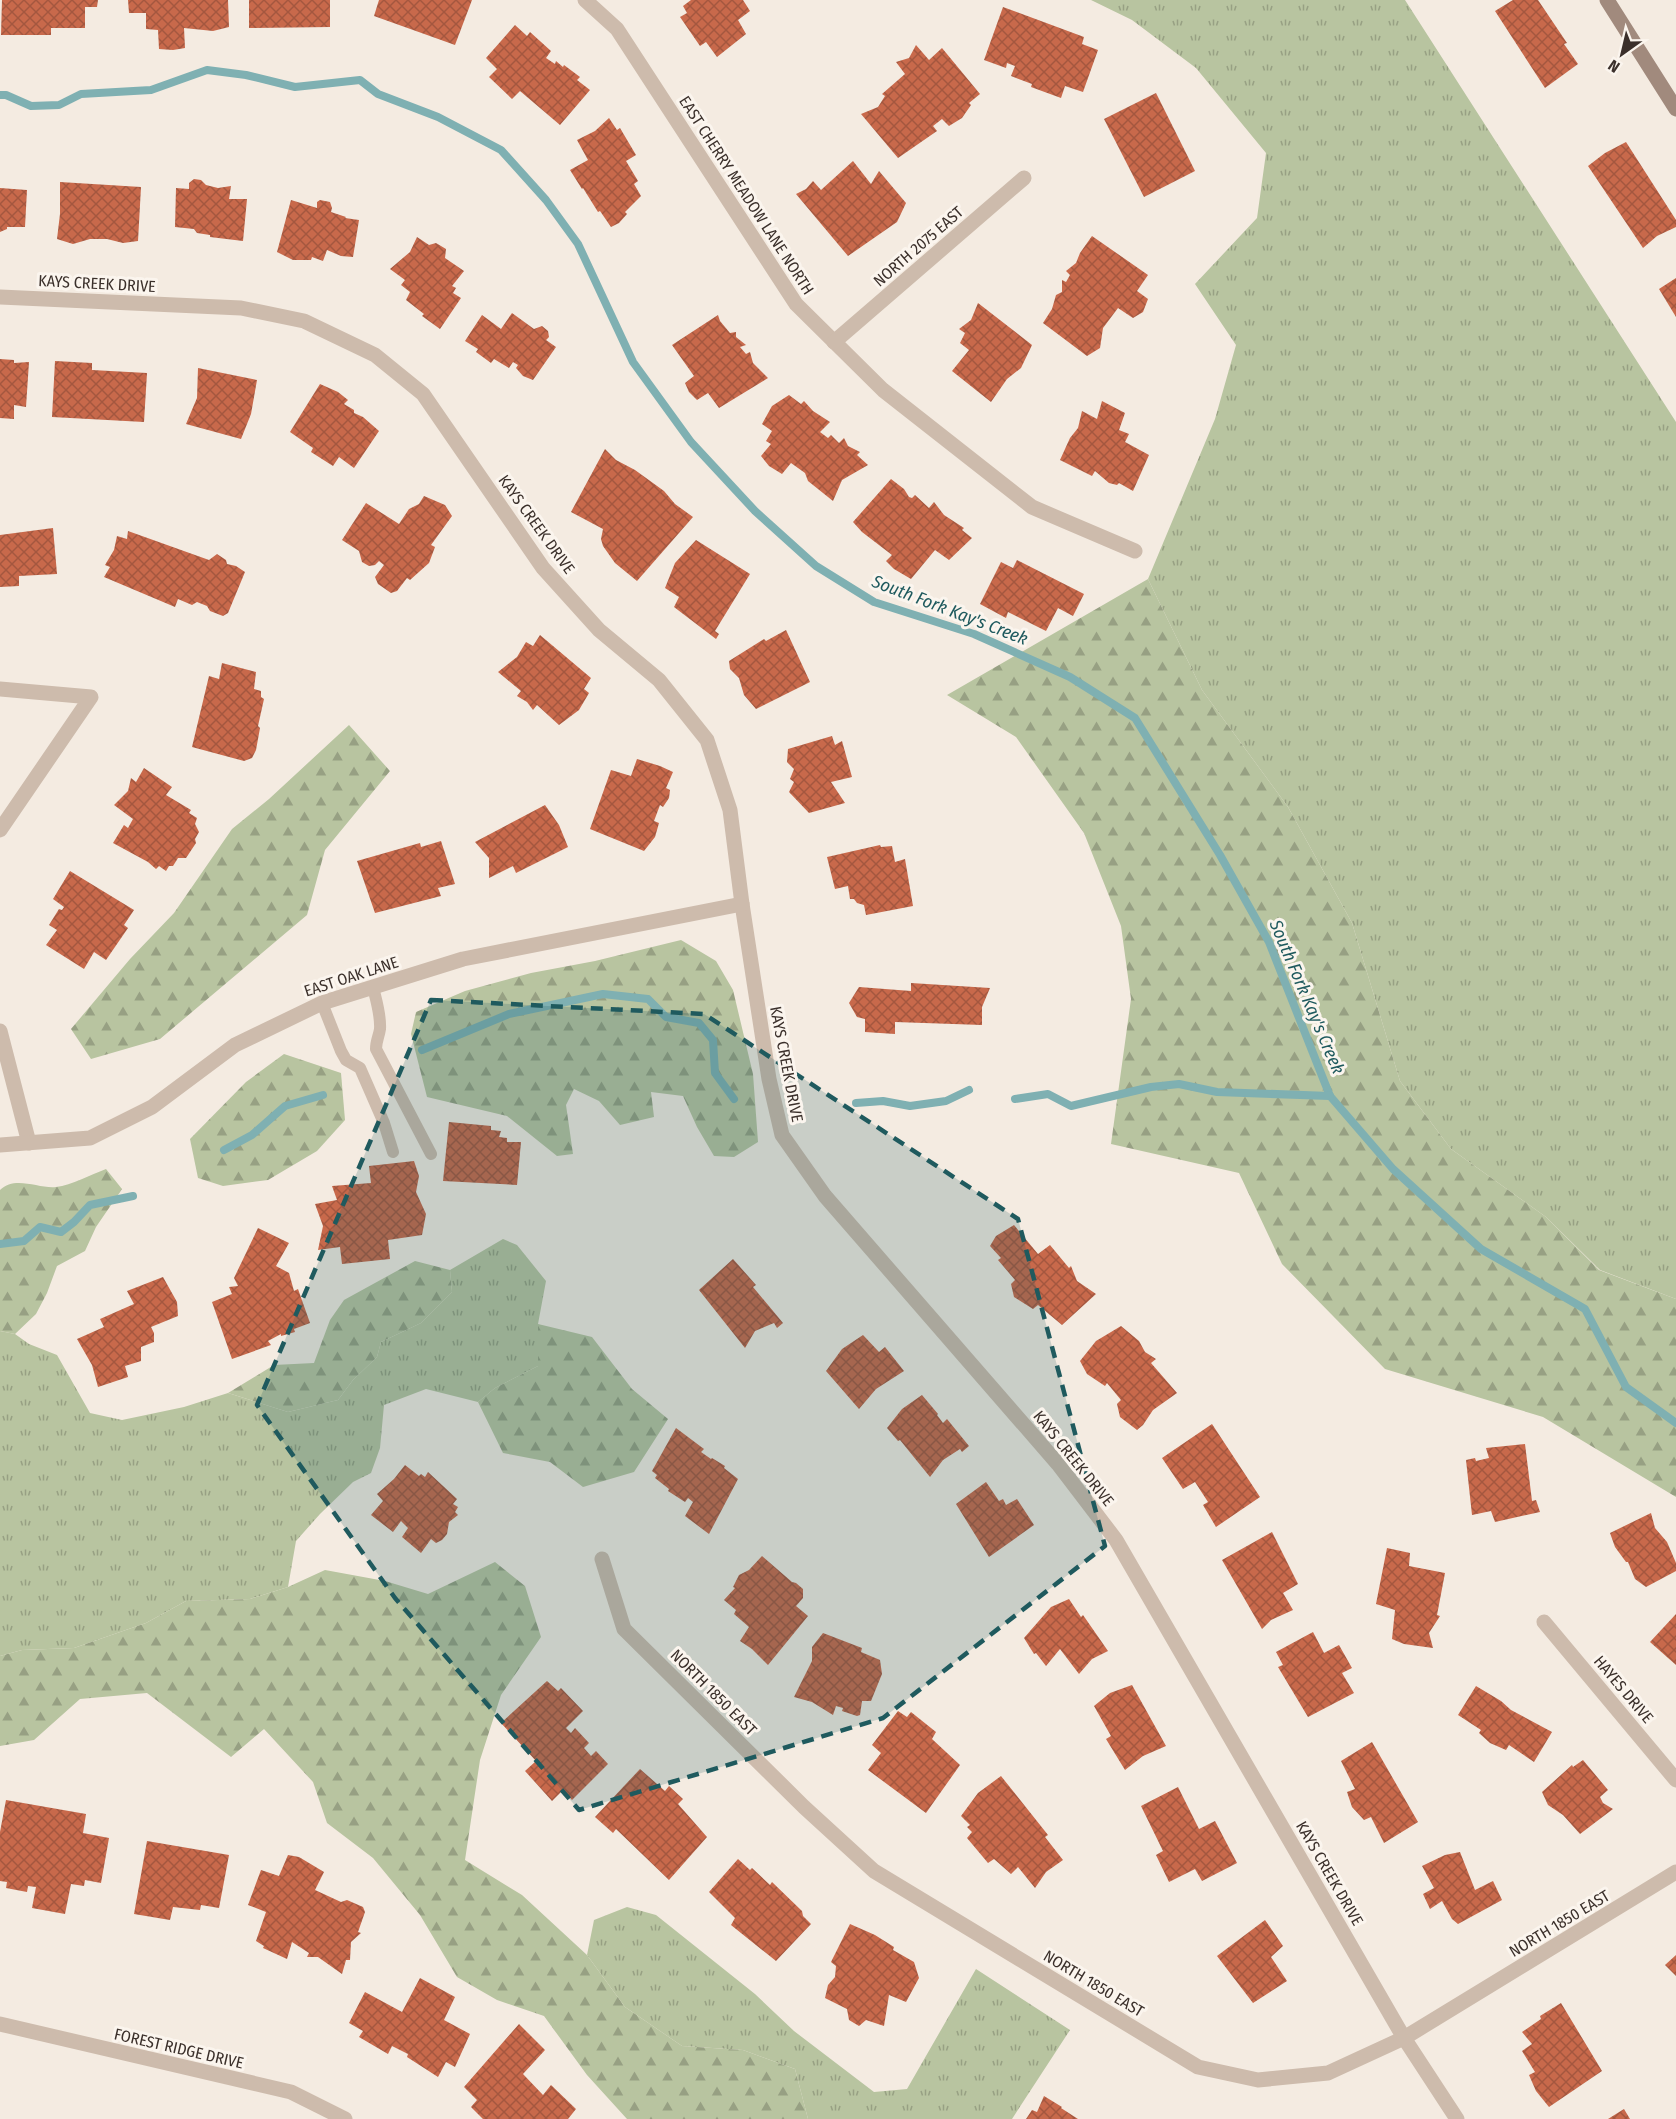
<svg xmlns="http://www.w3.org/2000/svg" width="1676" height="2119" font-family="'Fira Sans Condensed',sans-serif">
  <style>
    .grass { fill: url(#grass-tufts) }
    .forest { fill: url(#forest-firs) }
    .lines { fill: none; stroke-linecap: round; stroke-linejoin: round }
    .stream { stroke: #7fb0b2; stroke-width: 8 }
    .building { fill: url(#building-cross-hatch) }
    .lane { stroke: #cdbbac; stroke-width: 12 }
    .street { stroke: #cdbbac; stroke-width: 15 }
    .secondary { stroke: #a18a7d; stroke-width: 15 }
    .marked { fill: #1f5a5e; fill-opacity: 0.2; stroke: #1f5a5e; stroke-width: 4.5; stroke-dasharray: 12 8; stroke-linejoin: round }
    .labels { text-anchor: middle; stroke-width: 6; stroke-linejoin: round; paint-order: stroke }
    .street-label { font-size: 16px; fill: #3b302b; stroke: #fbf5ee }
    .water-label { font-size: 18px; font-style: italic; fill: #1f5a5e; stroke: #fbf5ee }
  </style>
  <defs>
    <pattern id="grass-tufts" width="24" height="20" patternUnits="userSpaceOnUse" patternTransform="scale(1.5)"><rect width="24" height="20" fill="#b8c4a0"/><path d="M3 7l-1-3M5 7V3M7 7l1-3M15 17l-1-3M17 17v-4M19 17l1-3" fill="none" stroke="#97a083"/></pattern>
    <pattern id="forest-firs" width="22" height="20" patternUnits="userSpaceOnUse" patternTransform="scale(1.5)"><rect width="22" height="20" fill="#b8c4a0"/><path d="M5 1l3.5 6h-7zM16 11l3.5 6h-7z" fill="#97a083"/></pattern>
    <pattern id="building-cross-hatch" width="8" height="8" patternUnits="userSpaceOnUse" patternTransform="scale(1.5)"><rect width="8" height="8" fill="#c8694b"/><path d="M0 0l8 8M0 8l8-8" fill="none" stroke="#a4573f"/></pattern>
  </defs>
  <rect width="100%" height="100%" fill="#f4ebe1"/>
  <!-- grass -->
  <g class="grass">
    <path d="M1091,0h314l271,422v877l-76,-29 -54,-53 -95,-68 -51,-68 -48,-158 -64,-116 -86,-117 -54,-111 67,-160 21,-74 -41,-61 62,-66 9,-65 -70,-85 -64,-48z"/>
    <path d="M503,1239l14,6 29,36 -8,43v42l-43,22 -17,14 -52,-13 -42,16 -4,43 -9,25 -18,9 -33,32 -24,27 -8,46 -38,12 -64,2 -40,22 -72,25 -52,2 -22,6v-325l15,3 14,10 28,11 33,58 32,7 62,-13 44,-14 60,19 50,-12 15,-20 24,-23 4,-15 40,-19 31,-31 -2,-22z"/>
    <path d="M627,1907l29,8 99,79 39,37 80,61 33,-3 69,-120 94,61 -58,89h-204l-13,-50 -52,-19 -61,-4 -57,-39 -38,-52 7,-35z"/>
  </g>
  <!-- forest -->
  <g class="forest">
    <path d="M1148,579l54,111 86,117 64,116 48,158 51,68 95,68 53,53 77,29v198l-133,-80 -158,-48 -103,-105 -43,-91 -128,-29 20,-145 -10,-73 -37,-93 -68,-96 -69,-42z"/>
    <path d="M349,725l41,46 -65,79 -18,65 -147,124 -69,20 -20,-30 59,-70 44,-46 58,-84 37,-30z"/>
    <path d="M681,940l35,21 17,29 20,84 5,68 -24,15 -20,-1 -17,-29 -14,-31 -32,-4 3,25 -34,8 -21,-24 -25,-12 -8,16 7,49 -16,2 -50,-40 -80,-19 -16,-63 5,-22 49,-21 66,-18 64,-12z"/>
    <path d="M284,1054l57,19 4,47 -28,31 -49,29 -45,6 -25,-8 -8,-39 56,-57z"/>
    <path d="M106,1169l16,20 -26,38 -11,24 -28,15 -10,27 -11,21 -21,20 -15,-3v-141c15,-15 39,-1 56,-3 16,-2 34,-12 50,-18z"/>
    <path d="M415,1261l35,9 2,22 -31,31 -40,19 -4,15 -24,23 -15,20 -50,12 -60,-19 46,-28 40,-2 16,-43 14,-20z"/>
    <path d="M538,1324l54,13 40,52 36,30 -34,53 -51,15 -33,-25 -47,-9 -25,-51 17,-14 43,-22z"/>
    <path d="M495,1562l30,24 16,51 -40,58 -21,65 -15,100 57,35 65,60 38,52 57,39 61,4 52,19 13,50h-181l-40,-44 -43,-59 -47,-16 -40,-23 -37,-62 -47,-57 -46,-35 -14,-41 -49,-53 -33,28 -84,-64 -67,6 -46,41 -34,6v-90l22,-6 52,-2 72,-25 40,-22 64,-2 38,-12 37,-17 60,11 43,13z"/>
  </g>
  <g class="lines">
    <!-- stream -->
    <g class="stream">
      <path d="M0,95h6l25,11 28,-1 22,-11 70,-4 56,-20 39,5 49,12 65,-7 18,14 60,23 63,33 45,50 32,44 55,118 58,80 64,69 61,55 58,36 100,32 96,43 65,41 85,137 49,87 61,154 63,73 88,80 104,60 41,78 50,36"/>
      <path d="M422,1050l87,-36 94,-20 45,5 18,18 33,6 14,17 2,33 19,26"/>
      <path d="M1015,1099l33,-5 23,12 80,-19 28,-3 38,8 113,4"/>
      <path d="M856,1103l27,-2 27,5 36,-5 23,-11"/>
      <path d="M224,1150l28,-15 33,-29 38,-11"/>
      <path d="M0,1244l24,-3 16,-14 21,5 13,-10 16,-17 43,-9"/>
    </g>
  </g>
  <!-- building -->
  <g class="building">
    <path d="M2,0h96l-1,7h-12v21h-34v7h-50z"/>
    <path d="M128,0h100l1,27 -16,4 -29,-3 1,20 -12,2 -14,-1 -1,-19 -12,-1v-16h-17z"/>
    <path d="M249,0h81v27l-81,1z"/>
    <path d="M379,0h93l-17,45 -81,-29z"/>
    <path d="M691,0h52l7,11 -12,9 8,14 -29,23 -11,-15 -6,4 -20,-29 7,-4 -4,-7z"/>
    <path d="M1513,0h25l29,43 -3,1 14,20 -33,24 -50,-77z"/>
    <path d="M1003,7l81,30 -2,7 16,6 -15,42 -18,-6 -4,12 -30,-11 1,-3 -21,-8 4,-10 -8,-3 -1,5 -22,-8z"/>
    <path d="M515,25l12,11 3,-4 21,19 -5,7 9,6 1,-3 7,6 1,-2 16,12 -3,3 13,10 -30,35 -40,-34 -8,8 -23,-22 8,-8 -11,-11z"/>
    <path d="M916,45l13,15 13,-12 38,46 -11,9 2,2 -9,13 -13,8 -7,-7 -9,7 4,5 -39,27 -37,-44 17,-7 7,-11 -3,-2 23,-20 -9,-12 13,-4z"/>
    <path d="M1156,93l39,78 -51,26 -40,-78z"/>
    <path d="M609,118l8,12 3,-2 16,27 -10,6 12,20 -4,3 7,12 -16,16 2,2 -8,9 -8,4 -11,-16 -2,1 -15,-24 -1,1 -12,-19 18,-10 -11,-20 18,-9z"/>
    <path d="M1626,142l50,78v7l-19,9 -14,12 -55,-82 17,-13z"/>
    <path d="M853,161l18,23 8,-13 27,32 -9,19 -49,34 -52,-62 10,-5 7,-8 8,9z"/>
    <path d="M194,179l7,1 5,5 12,3 13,-2 -2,13h18l-4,42 -33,-4v-2l-13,-2 -3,-4 -19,-2 1,-39 13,1v-6z"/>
    <path d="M60,182l81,5 -3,54 -15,2 -16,-4h-17l-17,5 -16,-5 3,-25z"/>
    <path d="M0,188l27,2 -2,37h-18v2l-7,3z"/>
    <path d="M291,200l26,8v-6l3,-2 10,2 2,6 -1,4 15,5 -1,1 14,2 -6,37 -12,-1 -14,-6 -4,11 -11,-4 -1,3h-18l-16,-8z"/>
    <path d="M1092,236l56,39 -11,16 11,8 -5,13 -10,6 -15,-10 -15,20 -3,20 -13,8 -44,-33 9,-14 4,-14 6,-3v-12l4,2 4,-7 -4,-4 10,-8 4,-10z"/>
    <path d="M417,237l12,8 7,-2 10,6 -1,9 19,13 -12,15 4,2 -3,5 8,5 -21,31 -18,-13 2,-2 -18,-14 4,-8 -9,-7 4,-5 -15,-11 20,-17z"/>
    <path d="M1676,278v39l-17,-28z"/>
    <path d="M978,303l54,42 -11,23 -14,11 -16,23 -39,-31 17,-21 -9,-7 5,-10 -6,-4 12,-9z"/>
    <path d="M512,313l22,16 8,-3 6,5 1,6 -3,3 10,7 -23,33 -10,-4 -7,-8 2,-3 -5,-3 -4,6 -15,-9 -3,4 -15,-11 2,-3 -13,-8 17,-26 19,14z"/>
    <path d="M718,315l2,6 10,12 6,-1v5l10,8 -6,2 6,7 4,-2 3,11 15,15 -49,30 -11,-15 -11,7 -8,-8 -4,-9 9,-7 -22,-31z"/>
    <path d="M0,359l14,1v3l15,-1 -3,45 -12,-2v14l-14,-1z"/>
    <path d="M55,361l37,2v7l55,3 -3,49 -92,-5z"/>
    <path d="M198,368l59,12 -6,34 -10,25 -55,-15 11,-26z"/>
    <path d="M320,384l18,8 10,8 -4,4 10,6v3l9,4 16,14 -25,37 -15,-11 -6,9 -22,-14 2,-4 -23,-16z"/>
    <path d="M789,395l12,9 3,-3 9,10 17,11 -10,10 8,6 3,-3 8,8 5,-5 4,8 12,6 -3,3 11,10 -26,15 -9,21 -25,-20 -3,-8 -14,-10 -9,11 -13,-8 -8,-10 10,-12 -5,-3 6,-10 -10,-7 10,-18z"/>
    <path d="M1102,401l23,12 -6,17 10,4 -4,8 24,13 -16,36 -14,-8 -2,2 -8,-2 -14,-12 -3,5 -32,-16 10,-22 8,-10 4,-17 15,8z"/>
    <path d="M605,449l11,11 19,10 29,21 11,13 18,13 -56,64 -22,-18 -12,-17 -2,-7 2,-10 -32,-17z"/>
    <path d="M891,479l13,10 5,8 3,1 3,-3 14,13 5,-6 10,13 20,13 -2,2 10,8 -23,22 -14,-10 -24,29 -17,-10 -8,-8 6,-6 -30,-23 -9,-10z"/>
    <path d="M424,496l21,9 7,11 -21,29 4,2 -6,16 -19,17 -3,-2 -10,13 -6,2 -13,-9 -3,-7 9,-12 -5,-4 -4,4 -6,1 -7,-4 -3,-11 -17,-11 24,-37 33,21 10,-15 10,-5z"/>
    <path d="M53,528l4,46 -38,2v10l-19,1v-52z"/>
    <path d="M128,531l81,29 8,-6 9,6 1,4 9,2 9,6 -17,41 -5,3 -13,-5 -3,-5 -10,-4 -5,3 -14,-6 -3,8 -71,-30 6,-10 -5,-2 9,-15 3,-14 10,3z"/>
    <path d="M696,540l54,34 -35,57 4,3 -3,5 -42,-32 5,-10 -14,-9 10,-25z"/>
    <path d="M1017,560l67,34 -11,22 -15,-8 -12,23 -38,-19 -2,6 -26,-14 21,-42 12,6z"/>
    <path d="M786,630l24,52 -54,27 -12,-14 -5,-17 -9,-9 -1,-8 35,-22 2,2z"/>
    <path d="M540,635l51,43 -7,11 5,4 -10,17 -20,15 -22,-20 -4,5 -6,-8 -10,-6 4,-5 -23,-19 19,-15 9,-15 7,4z"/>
    <path d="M222,663l34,9 -2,17 7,2v6l3,2 -6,27 2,2 -4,22 -4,8 -8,3 -52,-14 17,-71 10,3z"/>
    <path d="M832,736l3,9 7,-4 10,36 -21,5 14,21 -36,10 -20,-21 5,-10 -4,-3 4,-10 -7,-7 1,-13z"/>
    <path d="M637,759l23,7 13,6 -7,16 4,2 -1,8 -6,9 -3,-2 -6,16 5,2 -4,14 -11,14 -54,-22 21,-59 20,6z"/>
    <path d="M144,768l28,19 -6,8 25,15 -2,3 8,5 -2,6 4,8 -4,7 1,4 -10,15h-8l-5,8h-4l-3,5 -7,-5 -3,3 -8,-7 -35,-19 11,-18 4,3 5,-9 -19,-14 14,-14 3,-13 5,4z"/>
    <path d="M545,805l14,20 9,22 -52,26 -3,-7 -24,12v-20l-14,-16z"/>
    <path d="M441,841l14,43 -17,4 3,8 -66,17 -18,-52 63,-18 1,4z"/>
    <path d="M880,845l1,2 11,-1 3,16 10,-3 8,47 -47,9 -2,-10 -7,-2 -3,-4h-4l-2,-13 -13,3 -8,-32z"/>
    <path d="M70,871l64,39 -10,15 4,3 -22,32 -12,-8 -10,17 -38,-24 11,-15 -8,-5 10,-16 3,1 2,-3 -11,-8z"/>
    <path d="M911,983l79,5 -8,19v18l-87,-3v12l-30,-2v-13l-8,-2 -8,-14 10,-16 52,4z"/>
    <path d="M449,1122l42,4v4l10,1 -2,6 8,1v4h14l-4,43 -74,-4z"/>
    <path d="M414,1161l5,15 -3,16 10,22 -4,21 -34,5 2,19 -48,5 -2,-17 -22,3 5,-24 -8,-22 22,-4 -5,-14 39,-3 -2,-17z"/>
    <path d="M1014,1225l24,29 12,-9 19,23 2,-2 6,15 19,13 -34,31 -24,-20 -5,4 -19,-12 -3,-13 4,-4 -17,-20 3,-2 -11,-12 6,-10z"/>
    <path d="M258,1228l31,15 -13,23 13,7 5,18 4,-2 12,34 -16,6 1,3 -14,4v-2l-13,7 3,4 -39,14 -20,-57 20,-8 -3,-7 9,-1 -4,-8z"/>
    <path d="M733,1259l23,26 -3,2 30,36 -6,5 -3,-5 -19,8 -10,17 -46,-58z"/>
    <path d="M163,1277l14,25 1,14 -27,11 3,6v9l-13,5v14l-16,5 3,11 -30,10 -6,-22 -15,-26 27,-12 -4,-8 34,-15 -7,-13z"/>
    <path d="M1121,1326l18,15 6,11 11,7 -5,4 26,30 -24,17 -10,15 -6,5 -17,-13 -3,-13 4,-4 -14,-17 -2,3 -18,-12 -7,-13 16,-20z"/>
    <path d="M863,1335l16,17 6,-5 19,24 -28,18 -17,20 -33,-38 16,-22z"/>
    <path d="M922,1395l16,19 -1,1 6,8 4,-4 22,27 -7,6 -2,-3 -17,11 -13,17 -30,-37 -2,1 -11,-13 15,-19z"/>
    <path d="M1212,1424l48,73 -44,30 -13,-22 5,-3 -13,-20 -12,7 -21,-31z"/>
    <path d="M676,1428l28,21 -3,3 10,7 1,-1 13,8 -1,2 14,11 -29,55 -24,-18 8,-14 -5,-4 -3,4 -17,-11 1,-2 -14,-11 2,-3 -5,-4z"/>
    <path d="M1525,1444l7,57 4,-1 4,12 -45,10 -4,-11 -19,4 -6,-55 9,-2 1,3 13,-3 -3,-10z"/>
    <path d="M405,1465l14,11 2,-2 4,3 3,-5 29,27 -4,5 5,3 -3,5 3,3 -9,7 -2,12 -5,6 -6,3 -5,-4 -10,14 -19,-16 6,-9 -7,-7 -8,11 -22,-17 12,-14 -6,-7 17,-15z"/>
    <path d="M986,1482l13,19 4,-2 3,6 11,-6 17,26 -45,32 -33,-53z"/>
    <path d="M1651,1513l4,15 12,14 9,21v8l-30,16 -11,-8 -7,-17h-2l-11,-15 -5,-14z"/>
    <path d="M1272,1532l26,52 -15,9 10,17 -22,10 -9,9 -40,-69z"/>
    <path d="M1387,1548l23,5 -1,13 36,7 -8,42 3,1 -11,17 4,15 -29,-4 -12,-5 3,-29 -19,-6z"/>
    <path d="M762,1556l30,26 4,1 7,6v9l-7,8 12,10 -40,49 -16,-16 -12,-8 9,-14 -15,-13 2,-4 -12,-10 11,-12 -2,-1 6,-12 10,-5z"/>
    <path d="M1069,1599l12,18 2,-2 25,36 -16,8 -13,15 -19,-25 -14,17 -10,-13 -2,1 -10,-16 27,-31z"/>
    <path d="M1676,1614v51l-26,-23z"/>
    <path d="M1313,1632l11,21 15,-8 13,23 -10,5 12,20 -46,24 -30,-50 5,-2 -7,-13z"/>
    <path d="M823,1633l39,15 -1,4 19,8 2,14 -11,27h-9l-2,14 -3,1 -15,-5 1,-3 -7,-2 -3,9 -21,-13 -18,-5 18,-36v-14z"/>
    <path d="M547,1681l11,10 3,-3 22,23 -17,17 5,5 4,-5 14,15 -5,5 7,8 5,-5 12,13 -36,36 -9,-10 -11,11 -27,-30 11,-10 -35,-38z"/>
    <path d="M1132,1685l34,61 -23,10 -18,14 -19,-31 5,-3 -17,-30 16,-13z"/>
    <path d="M1476,1686l25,15 10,9 41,22 -18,30 -25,-17 -3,5 -16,-7 -11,-10 2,-3 -23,-15z"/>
    <path d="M898,1711l9,6 4,-5 25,20 -4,7 28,26 -34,48 -58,-43 13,-17 -9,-8z"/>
    <path d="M1372,1742l46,80 -34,21 -13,-26 -7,3 -12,-13 -5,-15 8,-3 -14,-28z"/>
    <path d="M1583,1760l25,30 -8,7 3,6 10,6 -33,25 -17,-19 -15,-10 -6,-13 30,-27 1,2z"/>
    <path d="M640,1769l25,22 4,-5 14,13 -5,5 29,33 -38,43 -53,-51 -3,4 -18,-16z"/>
    <path d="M1001,1776l47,59 -3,2 18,23 -17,12 -11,16 -17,-21 -7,7 -17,-15 -6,4 -21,-25 5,-6 -5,-5 3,-2 -9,-9 17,-23z"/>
    <path d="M1178,1787l21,42 16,-8 22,42 -35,18 -7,-12 -26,13 -13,-27 7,-4 -22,-45z"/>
    <path d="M6,1800l80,14 -3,19 26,5 -8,45 -16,-3 -1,6 -13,-2 -6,30 -33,-6 4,-21 -8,-1 -1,6 -21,-4 1,-6 -7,-1v-49z"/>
    <path d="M147,1841l82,14 -10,53 -18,-3 -1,5 -27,-3 -3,13 -36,-6z"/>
    <path d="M1460,1852l15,38 18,-9 9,19 -44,24 -6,-5 -10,-18 -12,8 -7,-15 11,-6 -12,-22 23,-11z"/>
    <path d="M288,1855l11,2 25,15 -9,18 26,12 6,-2 16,7 2,5 -7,20 3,1 -10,9 -1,18h-4l-4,14 -24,-17h-11l2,-4 -17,-11 -5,17 -24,-11 1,-2 -8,-5 10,-29 -18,-7 13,-35 18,6z"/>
    <path d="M738,1859l12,11 2,-2 18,17 2,-3 30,29 1,5 8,8 -35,37 -45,-36 4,-7 -26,-26z"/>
    <path d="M1265,1920l18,26 -12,11 16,24 -34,22 -36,-47z"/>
    <path d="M850,1924l25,11 19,12 -1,3 21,12 5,16 -13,24 -17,-7 -5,31 -18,-6 -7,6 -10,-6 -2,-11 -22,-11 3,-13 7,-8 1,-11 -5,-4z"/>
    <path d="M1676,1955v21l-11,-11z"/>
    <path d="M420,1978l35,19 -11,23 26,14 -15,33 -9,-5 -8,15 -31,-20 1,-3 -16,-8 -4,8 -29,-17 4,-6 -14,-8 16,-31 37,20z"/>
    <path d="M1561,2003l41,68 -53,36 -13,-16 -7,-16 6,-3 -13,-21 10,-7 -10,-12 19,-13 -1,-3z"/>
    <path d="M519,2024l26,26 -22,24 20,21 8,-10 25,24 -8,10h-85l-12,-12 6,-7 -13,-13z"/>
    <path d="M1044,2096l18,11 -1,1 17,11h-52l6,-9 5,2z"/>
    <path d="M1624,2109l6,10h-22z"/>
  </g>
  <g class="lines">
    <!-- lane -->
    <g class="lane">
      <path d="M373,987c3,13 8,28 7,42 -1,7 -4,12 -4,20l55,105"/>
      <path d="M322,1003l19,48 5,9 14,8 24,55 9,29"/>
    </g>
    <!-- street -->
    <g class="street">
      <path d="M585,0l32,29 179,275 87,86 149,117 103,44"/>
      <path d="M0,297l241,11 63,13 71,34 48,39 120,174 56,62 60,50 48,60 23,70 12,94 27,175 13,56 43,61 233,268 58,76 288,498 53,81"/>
      <path d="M834,342l190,-164"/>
      <path d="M0,689l91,8 -91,133"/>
      <path d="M0,1031l29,112"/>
      <path d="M0,1145l90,-7 62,-31 83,-62 87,-42 141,-44 279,-55"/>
      <path d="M602,1559l22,70 180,178 70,64 324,196 60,13 70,-7 76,-35 272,-166"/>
      <path d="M1544,1622l132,158"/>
      <path d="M0,2024l291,68 54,27"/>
    </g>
    <!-- secondary -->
    <path class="secondary" d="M1607,0l69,109"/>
  </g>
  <!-- marked area -->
  <path class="marked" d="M431,1000l273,14 314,205 87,327 -222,172 -304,92 -184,-212 -138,-193z"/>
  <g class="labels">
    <!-- street labels -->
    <g class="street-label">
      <text transform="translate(747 195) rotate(57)" y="6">EAST CHERRY MEADOW LANE NORTH</text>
      <text transform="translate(918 246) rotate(-41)" y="6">NORTH 2075 EAST</text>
      <text transform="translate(97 283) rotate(3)" y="6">KAYS CREEK DRIVE</text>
      <text transform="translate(537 524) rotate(54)" y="6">KAYS CREEK DRIVE</text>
      <text transform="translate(351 976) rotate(-18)" y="6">EAST OAK LANE</text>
      <text transform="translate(787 1064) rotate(79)" y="6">KAYS CREEK DRIVE</text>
      <text transform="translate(1074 1458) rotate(51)" y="6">KAYS CREEK DRIVE</text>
      <text transform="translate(1624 1689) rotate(50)" y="6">HAYES DRIVE</text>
      <text transform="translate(714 1692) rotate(45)" y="6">NORTH 1850 EAST</text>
      <text transform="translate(1330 1873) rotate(60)" y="6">KAYS CREEK DRIVE</text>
      <text transform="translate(1559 1923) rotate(-31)" y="6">NORTH 1850 EAST</text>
      <text transform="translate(1094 1983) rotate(31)" y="6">NORTH 1850 EAST</text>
      <text transform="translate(179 2048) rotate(13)" y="6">FOREST RIDGE DRIVE</text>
    </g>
    <!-- water labels -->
    <g class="water-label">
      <text transform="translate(950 610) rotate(21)" y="6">South Fork Kay's Creek</text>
      <text transform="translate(1307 997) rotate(67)" y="6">South Fork Kay's Creek</text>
    </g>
  </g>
  <!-- north arrow -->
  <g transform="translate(1622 54) rotate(214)" stroke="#fbf5ee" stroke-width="4.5" paint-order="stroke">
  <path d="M0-4.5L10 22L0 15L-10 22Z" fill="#3b302b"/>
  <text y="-9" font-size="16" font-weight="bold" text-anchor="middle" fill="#3b302b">N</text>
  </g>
</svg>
